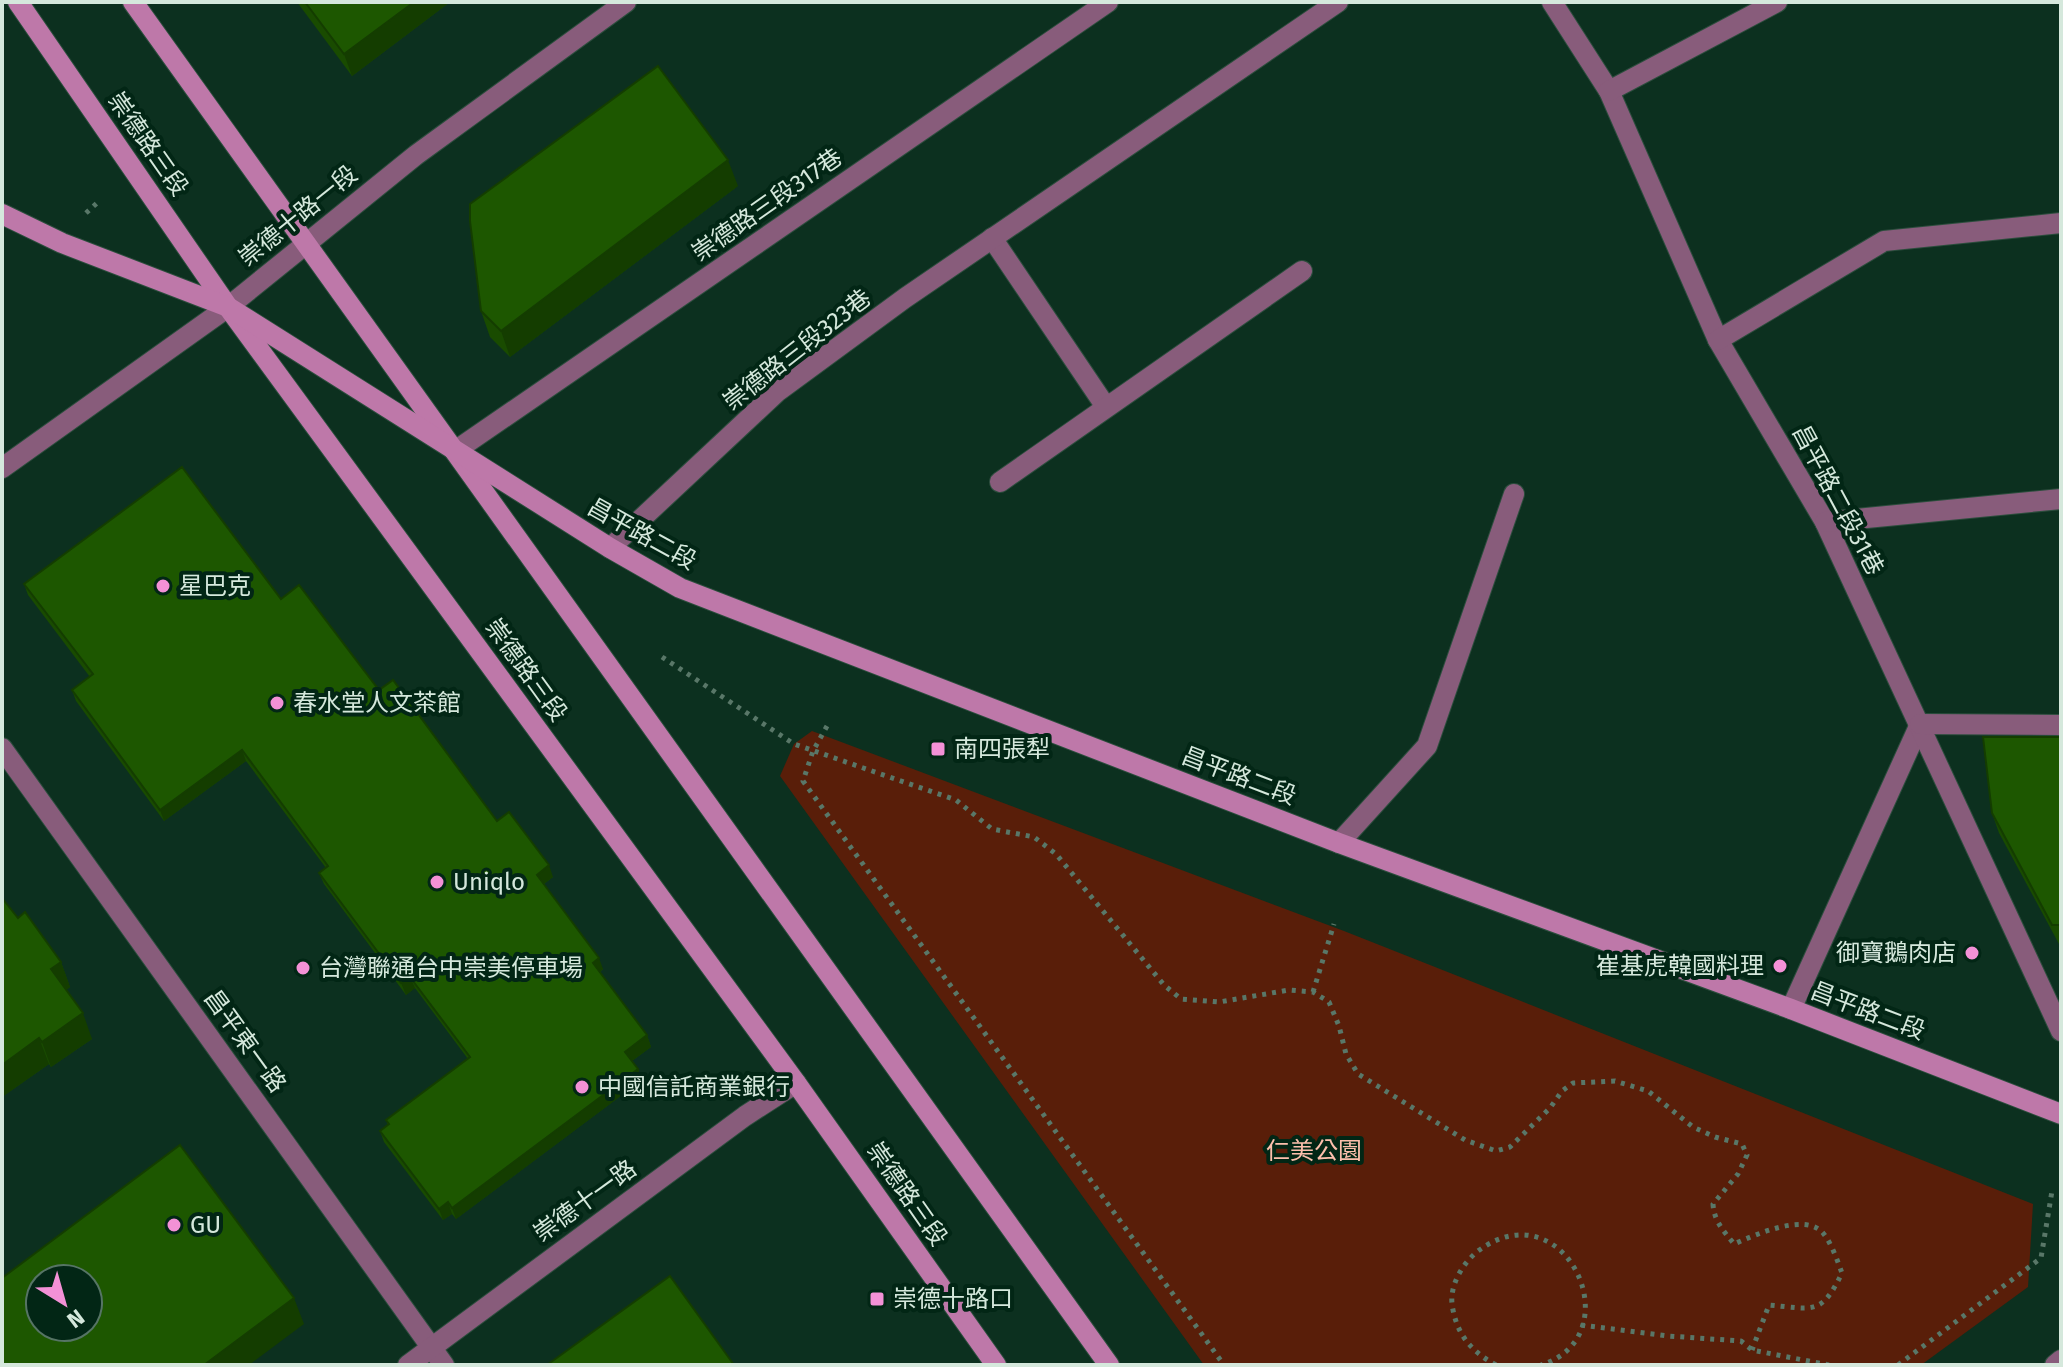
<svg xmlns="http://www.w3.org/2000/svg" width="2063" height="1367" font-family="'Fira Sans','Noto Sans TC',sans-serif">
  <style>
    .green { fill: #591e09 }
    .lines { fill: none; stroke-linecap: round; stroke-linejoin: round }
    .lane-casing { stroke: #2c4d3d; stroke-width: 22 }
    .street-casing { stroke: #2c4d3d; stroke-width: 22 }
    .secondary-casing { stroke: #2c4d3d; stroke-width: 22 }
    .path { stroke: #597768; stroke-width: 5; stroke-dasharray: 4 6; stroke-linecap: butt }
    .lane { stroke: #885c7b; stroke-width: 20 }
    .street { stroke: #885c7b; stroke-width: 20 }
    .secondary { stroke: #be78a9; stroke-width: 20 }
    .wall { fill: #194b00 }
    .shaded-wall { fill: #143d00 }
    .building { fill: #1d5700; stroke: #143d00; stroke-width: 2; fill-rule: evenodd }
    .poi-dot { fill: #f391d6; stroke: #022615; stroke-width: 3 }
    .labels { text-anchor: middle; stroke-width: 8; stroke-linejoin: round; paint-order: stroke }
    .street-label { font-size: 24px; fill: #d5e8dc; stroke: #022615 }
    .poi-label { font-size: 24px; fill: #d5e8dc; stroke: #022615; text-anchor: start }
    .park-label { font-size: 24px; fill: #fcbfac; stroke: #022615 }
  </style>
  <rect width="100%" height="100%" fill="#0c301f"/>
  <!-- green -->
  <path class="green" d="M812,731l532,200 689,273 -5,83 -107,78h-717l-424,-589 14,-32z"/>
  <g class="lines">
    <defs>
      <g id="lane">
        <path d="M992,238l114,169"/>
        <path d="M1000,482l302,-211"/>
        <path d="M1791,1009l129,-285"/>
      </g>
      <g id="street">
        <path d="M1552,2l57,89 109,249 107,182 236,509"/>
        <path d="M1609,91l168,-89"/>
        <path d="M1718,340l166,-99 177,-18"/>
        <path d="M455,451l653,-449"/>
        <path d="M2,468l226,-161 188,-152 210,-153"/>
        <path d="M1825,522l236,-23"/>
        <path d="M610,548l167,-156 128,-94 433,-296"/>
        <path d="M1920,724l141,1"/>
        <path d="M2,748l442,617"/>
        <path d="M1339,843l88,-97 87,-252"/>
        <path d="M408,1365l337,-249 51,-33"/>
        <path d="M2055,1365l6,-5"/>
      </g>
      <g id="secondary">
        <path d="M18,2l210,305 568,776 200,282"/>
        <path d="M133,2l976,1363"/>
        <path d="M2,214l60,29 166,64 382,241 70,40 659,255 452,166 270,105"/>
      </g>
    </defs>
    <!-- lane casing -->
    <use href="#lane" class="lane-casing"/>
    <!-- street casing -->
    <use href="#street" class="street-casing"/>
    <!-- secondary casing -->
    <use href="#secondary" class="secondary-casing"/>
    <!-- path -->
    <g class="path">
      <path d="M86,213l11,-10"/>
      <path d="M662,657l132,87 162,56 36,29 42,8 22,17 108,131 17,14 38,3 70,-12 24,2 16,10 10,24 7,28 12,20 107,66 31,11 14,-4 40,-39 12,-17 11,-8 42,-2 33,10 45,36 22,10 27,7 5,11 -9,19 -25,30c1,17 10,26 21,40 21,-9 71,-32 89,-11 9,11 14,27 19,40 -21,43 -28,36 -73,32l-17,45"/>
      <path d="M827,726l-14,25 -10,30 421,584"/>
      <path d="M1313,992l21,-68"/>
      <path d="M1581,1325l87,11 73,5 11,9 77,15"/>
      <path d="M1496,1365c-26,-14 -40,-32 -44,-61 -2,-20 11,-41 26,-53 87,-65 156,85 63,114"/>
      <path d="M1898,1365l143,-107 11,-67"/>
    </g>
    <!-- lane -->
    <use href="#lane" class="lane"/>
    <!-- street -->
    <use href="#street" class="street"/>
    <!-- secondary -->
    <use href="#secondary" class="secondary"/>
  </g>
  <!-- wall -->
  <g class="wall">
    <path d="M297,2h153l-98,74z"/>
    <path d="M738,186l-228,171 -20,-20 -9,-26z"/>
    <path d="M24,584l257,15 98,91 118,131 56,56 -9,7 59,85 -3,3 47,63 4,12 -19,14 6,8 4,11 -186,139 -4,-5 -9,6 -59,-78 -4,-11 8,-6 -2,-5 82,-61 -53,-71 -9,7 -82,-111 -5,-11 7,-5 -80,-107 -82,60 -88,-120 -4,-11 18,-13 -62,-82z"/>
    <path d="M2061,737v207h-2l-60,-111 -7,-20z"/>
    <path d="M2,898l16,20 43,44 9,25 -4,3 26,49 -41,28 -2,-3 -47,33z"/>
  </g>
  <!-- shaded-wall -->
  <g class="shaded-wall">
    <path d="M414,2h36l-98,74 -8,-22z"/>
    <path d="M728,160l10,26 -228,171 -9,-26z"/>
    <path d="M242,750l4,11 -82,60 -4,-11z"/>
    <path d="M549,865l4,12 -12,9 -4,-11z"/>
    <path d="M599,958l4,11 -6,5 -4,-11z"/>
    <path d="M61,962l9,25 -10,8 -9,-26z"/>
    <path d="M410,977l5,11 -9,7 -5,-12z"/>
    <path d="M83,1013l9,26 -41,28 -9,-25z"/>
    <path d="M647,1035l4,12 -22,16 -4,-11z"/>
    <path d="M39,1038l10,26 -47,33v-32z"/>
    <path d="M638,1069l4,11 -186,139 -4,-11z"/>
    <path d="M448,1202l4,12 -9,6 -4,-11z"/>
    <path d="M294,1298l10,26 -55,41h-45z"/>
  </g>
  <!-- building -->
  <g class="building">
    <path d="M305,2h109l-70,52z"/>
    <path d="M658,66l70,94 -227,171 -20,-20 -11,-90v-17z"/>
    <path d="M182,467l99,132 18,-14 80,105 14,-10 104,141 12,-9 40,53 -12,10 62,83 -6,5 54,72 -22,17 13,17 -186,139 -4,-6 -9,7 -59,-78 9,-7 -3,-4 84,-63 -60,-80 -9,6 -82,-110 9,-7 -86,-116 -82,60 -88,-120 21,-16 -69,-90z"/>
    <path d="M1983,737h78v188h-9l-60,-112z"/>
    <path d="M2,898l16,20 7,-6 36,50 -10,7 32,44 -41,29 -3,-4 -37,27z"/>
    <path d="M180,1145l114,153 -90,67h-202v-87zM40,1279h48v48h-48z"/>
    <path d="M670,1276l64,89h-187z"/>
  </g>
  <!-- markers -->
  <g class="poi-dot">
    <circle cx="163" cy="586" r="8"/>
    <circle cx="277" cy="703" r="8"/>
    <rect x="930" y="741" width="16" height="16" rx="4"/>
    <circle cx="437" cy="882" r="8"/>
    <circle cx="1972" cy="953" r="8"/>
    <circle cx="1780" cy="966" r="8"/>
    <circle cx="303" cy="968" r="8"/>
    <circle cx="582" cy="1087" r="8"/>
    <circle cx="174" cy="1225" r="8"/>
    <rect x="869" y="1291" width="16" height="16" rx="4"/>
  </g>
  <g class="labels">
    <!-- street labels -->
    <g class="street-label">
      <text transform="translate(148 144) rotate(55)" y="8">崇德路三段</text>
      <text transform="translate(767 205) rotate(-35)" y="8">崇德路三段317巷</text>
      <text transform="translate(298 216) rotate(-39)" y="8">崇德十路一段</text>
      <text transform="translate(797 350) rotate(-38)" y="8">崇德路三段323巷</text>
      <text transform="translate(1838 500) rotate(62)" y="8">昌平路二段31巷</text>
      <text transform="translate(642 534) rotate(29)" y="8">昌平路二段</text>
      <text transform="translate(526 670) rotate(54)" y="8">崇德路三段</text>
      <text transform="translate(1239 776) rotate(21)" y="8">昌平路二段</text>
      <text transform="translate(1868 1011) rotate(21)" y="8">昌平路二段</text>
      <text transform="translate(245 1041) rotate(54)" y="8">昌平東一路</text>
      <text transform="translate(907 1194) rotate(55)" y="8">崇德路三段</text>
      <text transform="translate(585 1201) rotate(-36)" y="8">崇德十一路</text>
    </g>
    <!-- poi labels -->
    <g class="poi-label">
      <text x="179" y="594">星巴克</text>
      <text x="293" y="711">春水堂人文茶館</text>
      <text x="954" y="757">南四張犁</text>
      <text x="453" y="890">Uniqlo</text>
      <text x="1956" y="961" text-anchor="end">御寶鵝肉店</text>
      <text x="1764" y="974" text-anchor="end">崔基虎韓國料理</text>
      <text x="319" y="976">台灣聯通台中崇美停車場</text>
      <text x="598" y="1095">中國信託商業銀行</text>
      <text x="190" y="1233">GU</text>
      <text x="893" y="1307">崇德十路口</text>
    </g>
    <!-- park labels -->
    <g class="park-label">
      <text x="1314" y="1159">仁美公園</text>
    </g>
  </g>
  <!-- border -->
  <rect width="2063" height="1367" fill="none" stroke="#d5e8dc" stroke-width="8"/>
  <!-- north arrow -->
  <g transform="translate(64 1303) rotate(143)"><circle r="38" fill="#022615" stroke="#567465" stroke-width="2"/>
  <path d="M0-6L14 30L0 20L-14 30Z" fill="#f391d6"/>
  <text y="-12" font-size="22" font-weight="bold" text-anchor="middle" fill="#d5e8dc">N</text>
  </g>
</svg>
